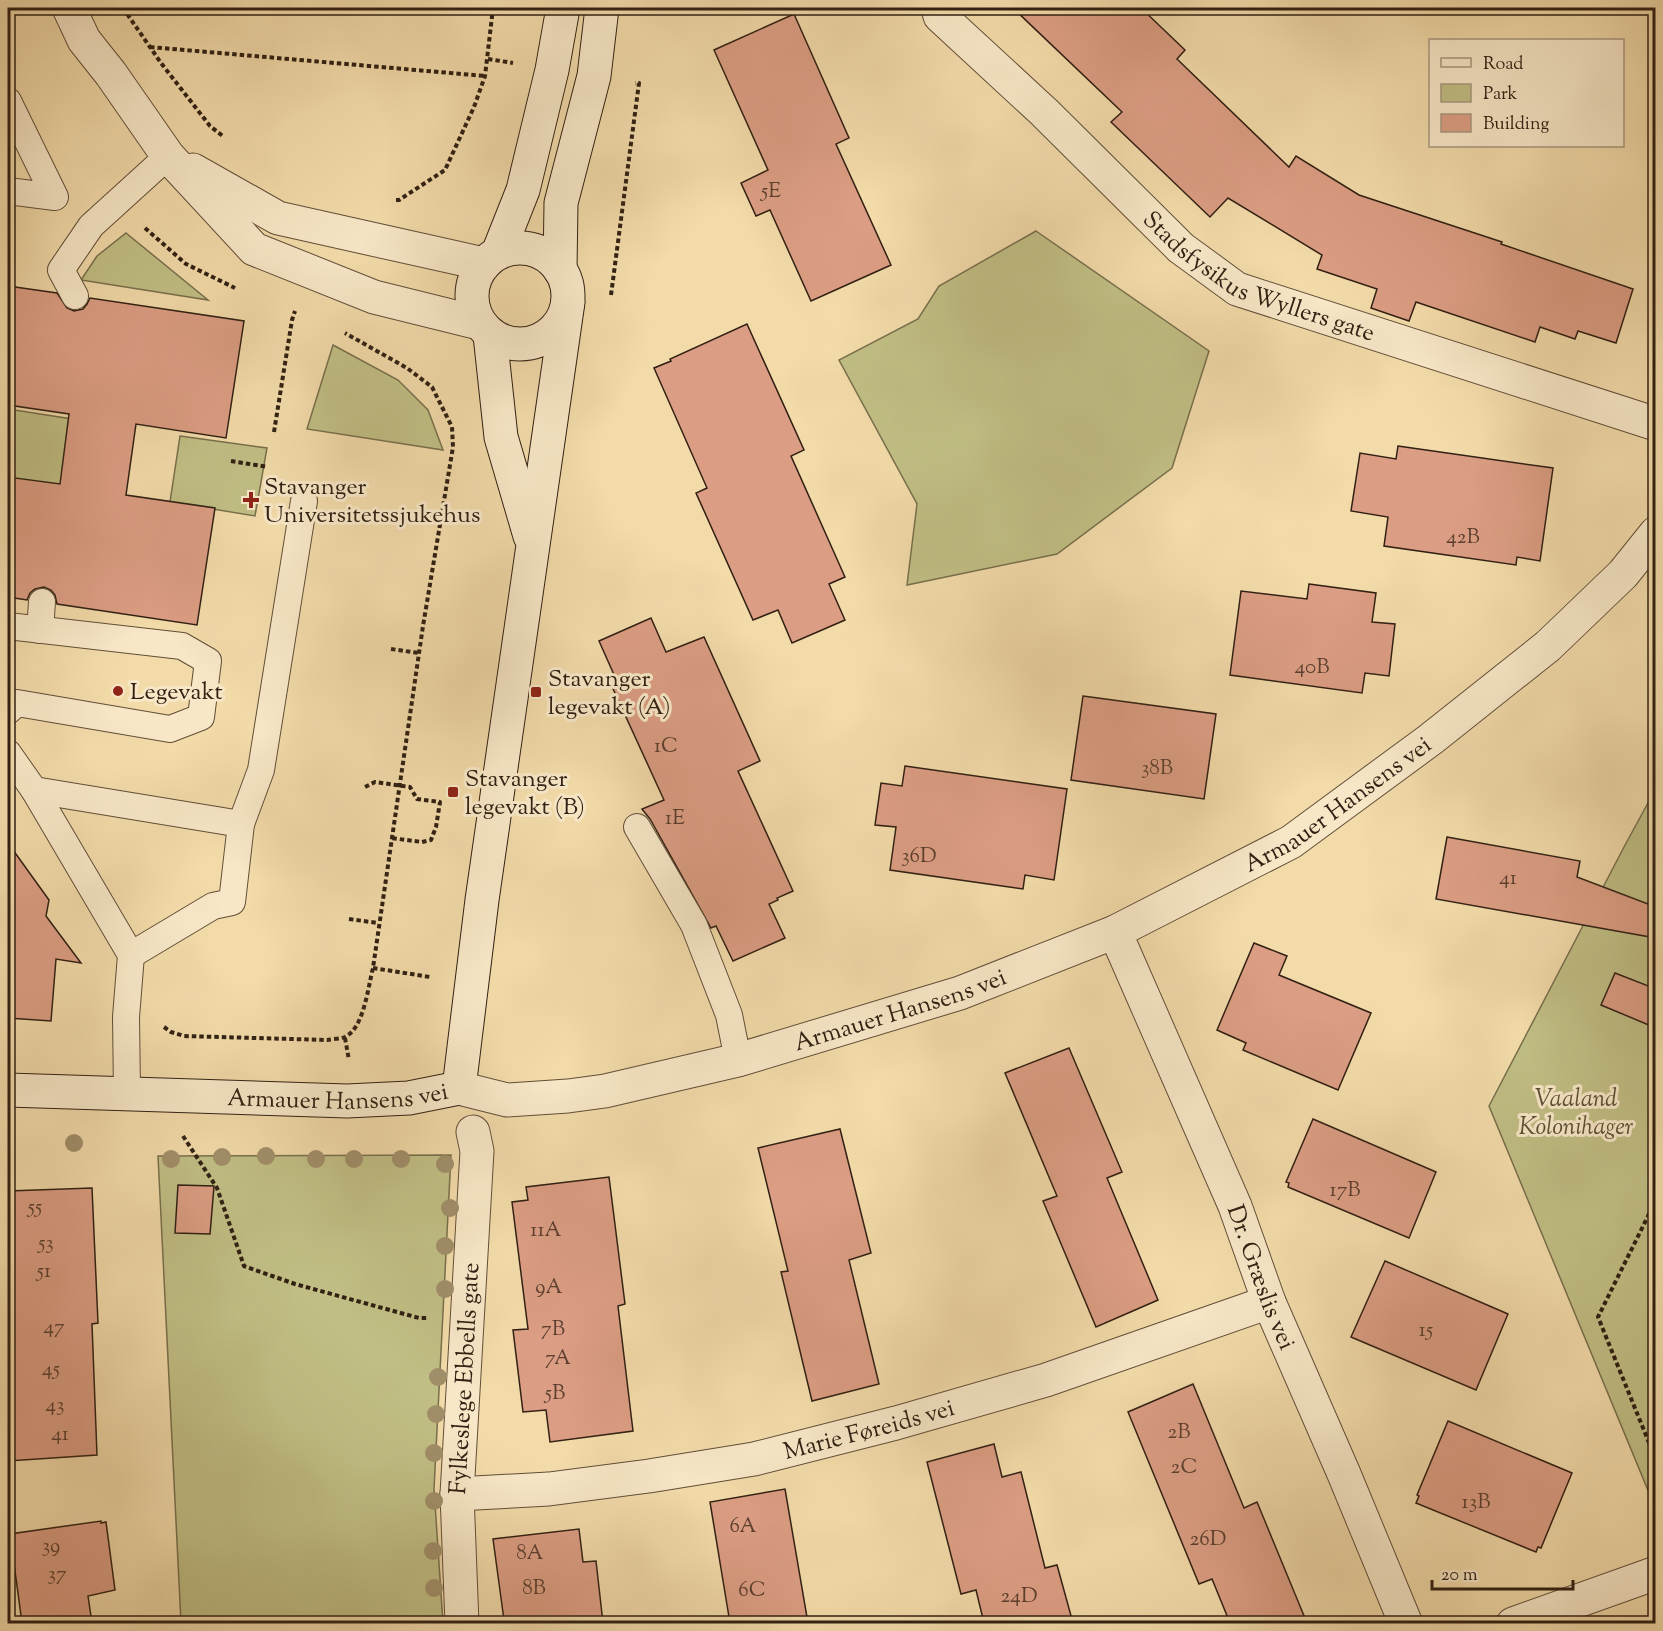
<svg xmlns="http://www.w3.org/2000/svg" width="1663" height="1631" font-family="'Sorts Mill Goudy',serif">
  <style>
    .green { fill: #c0be84; stroke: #786f4c; stroke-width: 1.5 }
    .building { fill: #db9d83; stroke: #312013; stroke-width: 1.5 }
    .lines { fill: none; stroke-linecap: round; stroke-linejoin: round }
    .lane-casing { stroke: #614e38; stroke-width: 28 }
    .street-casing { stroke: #614e38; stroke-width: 35 }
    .secondary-casing { stroke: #312013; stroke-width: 35 }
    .path { stroke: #312013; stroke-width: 4; stroke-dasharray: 4.5 3; stroke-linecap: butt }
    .lane { stroke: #f7e7c7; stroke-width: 26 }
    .street { stroke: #f7e7c7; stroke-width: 33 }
    .secondary { stroke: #f7e7c7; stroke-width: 33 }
    .tree { fill: #a08e69 }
    .poi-dot { fill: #8f2418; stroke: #f7e7c7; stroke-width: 2 }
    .labels { text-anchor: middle; stroke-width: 6; stroke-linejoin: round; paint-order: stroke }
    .number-label { font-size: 21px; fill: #5c3f2f }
    .street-label { font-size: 24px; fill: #312013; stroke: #f7e7c7 }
    .poi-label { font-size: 24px; fill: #312013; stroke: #f7e7c7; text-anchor: start }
    .park-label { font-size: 24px; font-style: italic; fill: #5c4f35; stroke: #f7e7c7 }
  </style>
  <rect width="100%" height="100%" fill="#f2daa9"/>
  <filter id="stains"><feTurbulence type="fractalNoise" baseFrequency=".00333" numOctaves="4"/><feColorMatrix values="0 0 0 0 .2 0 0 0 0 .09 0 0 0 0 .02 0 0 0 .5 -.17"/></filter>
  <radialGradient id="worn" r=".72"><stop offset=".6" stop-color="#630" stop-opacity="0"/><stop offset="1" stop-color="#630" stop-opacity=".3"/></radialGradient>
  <!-- green -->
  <g class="green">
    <path d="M1036,231l173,120 -37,117 -115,86 -150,31 10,-81 -78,-144 79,-41 21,-33z"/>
    <path d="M126,233l82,67 -127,-20 16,-24z"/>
    <path d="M333,345l65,35 30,30 15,40 -136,-21z"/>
    <path d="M8,409l96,15 -11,70 -85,-14z"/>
    <path d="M180,436l87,12 -12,68 -85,-14z"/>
    <path d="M1655,790v712l-3,-2 -163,-394 135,-259z"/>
    <path d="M451,1155l-17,334 9,134h-262l-23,-467z"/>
  </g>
  <!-- building -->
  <g class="building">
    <path d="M1013,8h128l44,42 -8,9 112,108 7,-11 63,39 143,47 -1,2 132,45 -17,54 -38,-12 -3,8 -35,-12 -5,15 -119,-40 -7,19 -38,-13 6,-19 -60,-20 5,-14 -94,-57 -18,19 -99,-95 11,-10z"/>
    <path d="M794,14l55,124 -13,6 55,121 -80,36 -41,-91 -14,6 -15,-33 27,-13 -54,-120z"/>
    <path d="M8,286l49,7 10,15 7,3 9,-2 4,-5 3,-6 154,23 -18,117 -90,-14 -10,71 89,13 -18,117 -140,-21 -2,-9 -4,-5 -7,-3 -9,2 -5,4 -3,7 -19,-3v-120l52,7 9,-70 -61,-9z"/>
    <path d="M747,324l57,126 -13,6 54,121 -16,7 16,36 -53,23 -14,-33 -25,10 -57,-127 11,-5 -53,-120 17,-7 -1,-2z"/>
    <path d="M1398,446l155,22 -13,93 -23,-4 -1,8 -132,-19 4,-29 -37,-6 9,-58 36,6z"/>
    <path d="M1309,584l67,9 -4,29 23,2 -6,52 -24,-3 -3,20 -132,-18 11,-84 66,8z"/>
    <path d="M651,618l15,34 38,-15 56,124 -22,10 55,120 -16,7 1,2 -9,4 16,34 -52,23 -17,-35 -5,2 -61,-109 -8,-10 22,-9 -55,-120 6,-3 -16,-36z"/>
    <path d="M1083,696l133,18 -12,85 -133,-19z"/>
    <path d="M905,766l162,23 -13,91 -29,-5 -2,14 -133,-19 6,-43 -21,-2 6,-42 21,3z"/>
    <path d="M1447,837l133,24 -3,16 79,30v31l-220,-39z"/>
    <path d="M8,843l41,57 -3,16 35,47 -25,-4 -5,62 -43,-3z"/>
    <path d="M1254,943l33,13 -8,19 92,38 -33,77 -95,-40 3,-7 -29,-13z"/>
    <path d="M1615,973l41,16v39l-55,-23z"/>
    <path d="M1069,1048l53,124 -15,6 51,122 -62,27 -53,-126 14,-5 -52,-123z"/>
    <path d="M1313,1119l123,53 -27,66 -121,-51 1,-4 -3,-1z"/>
    <path d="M840,1129l31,124 -22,7 30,124 -67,17 -31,-129 7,-1 -30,-123z"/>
    <path d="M609,1177l16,127 -7,2 15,125 -83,11 -4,-32 -23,2 -10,-82 15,-1 -16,-127 16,-2 -2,-13z"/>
    <path d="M178,1185l36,1 -4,48 -35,-1z"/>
    <path d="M92,1188l6,135 -6,1 5,131 -89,6v-270z"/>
    <path d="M1385,1261l123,53 -32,76 -125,-53z"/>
    <path d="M1193,1384l51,124 13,-6 50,121h-77l-18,-44 -13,5 -71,-172z"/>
    <path d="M1448,1421l124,52 -31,75 -3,-1 -2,5 -120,-49 3,-7 -2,-1z"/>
    <path d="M994,1444l8,33 19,-5 24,96 12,-3 16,58h-89l-8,-33 -15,4 -34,-132z"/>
    <path d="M785,1489l23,134h-78l-20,-121z"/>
    <path d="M101,1521v2l5,-1 9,68 -27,6 4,27h-70l-12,-89z"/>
    <path d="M579,1529l4,33 13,-1 7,62h-87l-1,-4 -11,1 -11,-81z"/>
  </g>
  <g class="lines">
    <defs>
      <g id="lane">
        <path d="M8,101l47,96 -47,-6"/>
        <path d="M75,296l-14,-26 30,-44 77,-70"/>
        <path d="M8,626l174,20 26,15 -7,56 -31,12 -153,-26 -9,8"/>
        <path d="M40,630l2,-28"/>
        <path d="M8,753l26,37 97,165 -5,62 1,76"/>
        <path d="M34,790l207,34"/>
        <path d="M637,827l57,98 35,90 9,45"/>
        <path d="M131,955l82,-49 19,-4 9,-78 20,-54 43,-269"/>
      </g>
      <g id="street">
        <path d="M69,8l15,32 27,34 57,82 86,93 120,48 105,26"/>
        <path id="s1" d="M938,8l2,8 104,96 137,136 56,41 419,135"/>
        <path d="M193,170l85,48 206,46"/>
        <path id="s2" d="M1115,932l120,274 34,96 75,172 62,150"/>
        <path id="s3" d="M459,1088l48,12 61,-4 37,-5 133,-31 222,-67 155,-61 176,-90 140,-103 117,-93 75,-72 33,-41"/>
        <path id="s4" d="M457,1494l92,-5 100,-13 105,-17 142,-36 150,-43 223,-78"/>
        <path id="s5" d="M462,1624l-5,-130 20,-343 -4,-19"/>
        <path d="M1513,1624l143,-51"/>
      </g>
      <g id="secondary">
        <circle cx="520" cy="296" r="48"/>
        <path d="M498,253l25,-63 29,-120 11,-62"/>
        <path d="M560,270l1,-67 33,-127 8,-68"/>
        <path d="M490,335l11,102 29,99"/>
        <path id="s6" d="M8,1090l339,11 62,-3 50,-10 23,-188 86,-598"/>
      </g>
    </defs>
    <!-- lane casing -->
    <use href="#lane" class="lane-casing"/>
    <!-- street casing -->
    <use href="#street" class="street-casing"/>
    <!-- secondary casing -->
    <use href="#secondary" class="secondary-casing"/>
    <!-- path -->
    <g class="path">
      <path d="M123,8l38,55 49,63 14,11"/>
      <path d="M150,47l335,29"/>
      <path d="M488,59l25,4"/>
      <path d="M396,200h3l46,-30 29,-63 11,-31 8,-68"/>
      <path d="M145,228l41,36 49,24"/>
      <path d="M611,295l28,-212h-4"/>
      <path d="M274,432l18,-112 3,-9"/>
      <path d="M231,461l37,6"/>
      <path d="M407,516l10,-2 23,3"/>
      <path d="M391,649l28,4"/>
      <path d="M365,787l10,-5 35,5 7,12 23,3 -4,25 -5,13 -9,2 -31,-4"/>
      <path d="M349,919l29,4"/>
      <path d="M373,968l57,9"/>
      <path d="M164,1027l7,5 13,4 143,4c5,-1 13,-1 18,-3 19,-9 23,-50 28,-69l50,-342 30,-179 -1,-20 -20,-40 -25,-19 -62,-35"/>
      <path d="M345,1038l4,22"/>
      <path d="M183,1136l34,52 27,78 51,18 124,34h8"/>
      <path d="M1656,1200l-58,117 58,143"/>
    </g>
    <!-- lane -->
    <use href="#lane" class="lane"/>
    <!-- street -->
    <use href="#street" class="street"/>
    <!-- secondary -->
    <use href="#secondary" class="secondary"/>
  </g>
  <!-- trees -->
  <g class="tree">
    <circle cx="74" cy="1143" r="9"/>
    <circle cx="266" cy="1156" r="9"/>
    <circle cx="222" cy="1157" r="9"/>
    <circle cx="171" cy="1159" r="9"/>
    <circle cx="316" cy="1159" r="9"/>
    <circle cx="354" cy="1159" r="9"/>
    <circle cx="401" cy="1159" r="9"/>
    <circle cx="445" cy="1164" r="9"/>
    <circle cx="450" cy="1208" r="9"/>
    <circle cx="445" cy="1246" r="9"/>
    <circle cx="445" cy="1289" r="9"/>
    <circle cx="438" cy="1377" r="9"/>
    <circle cx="436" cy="1414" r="9"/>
    <circle cx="434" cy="1453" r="9"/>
    <circle cx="434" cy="1501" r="9"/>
    <circle cx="433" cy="1551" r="9"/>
    <circle cx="434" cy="1588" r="9"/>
  </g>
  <!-- markers -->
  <g class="poi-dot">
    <path d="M248 491h6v6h6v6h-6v6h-6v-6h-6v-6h6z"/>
    <circle cx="118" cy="691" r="6"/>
    <rect x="530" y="686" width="12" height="12" rx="3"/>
    <rect x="447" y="786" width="12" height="12" rx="3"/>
  </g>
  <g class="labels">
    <!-- number labels -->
    <g class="number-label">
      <text x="771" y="197">5E</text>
      <text x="1463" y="543">42B</text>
      <text x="1312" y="673">40B</text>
      <text x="666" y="752">1C</text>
      <text x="1157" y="774">38B</text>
      <text x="675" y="824">1E</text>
      <text x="919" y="862">36D</text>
      <text x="1508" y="884">41</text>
      <text x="1345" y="1196">17B</text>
      <text x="35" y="1213">55</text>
      <text x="546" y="1236">11A</text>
      <text x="46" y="1249">53</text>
      <text x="44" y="1277">51</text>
      <text x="549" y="1293">9A</text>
      <text x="54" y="1333">47</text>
      <text x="553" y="1335">7B</text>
      <text x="1426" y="1336">15</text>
      <text x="558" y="1364">7A</text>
      <text x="51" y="1375">45</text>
      <text x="555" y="1399">5B</text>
      <text x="55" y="1411">43</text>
      <text x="1179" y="1438">2B</text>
      <text x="60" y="1440">41</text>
      <text x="1184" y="1473">2C</text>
      <text x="1476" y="1508">13B</text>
      <text x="743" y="1532">6A</text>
      <text x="1208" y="1545">26D</text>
      <text x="51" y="1552">39</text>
      <text x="530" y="1559">8A</text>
      <text x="57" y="1580">37</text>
      <text x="534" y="1594">8B</text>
      <text x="752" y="1596">6C</text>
      <text x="1019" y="1602">24D</text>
    </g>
    <!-- street labels -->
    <g class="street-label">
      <text dy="8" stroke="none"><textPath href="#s1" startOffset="426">Stadsfysikus Wyllers gate</textPath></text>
      <text dy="8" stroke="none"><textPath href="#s3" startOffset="940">Armauer Hansens vei</textPath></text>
      <text dy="8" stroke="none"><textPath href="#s3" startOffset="454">Armauer Hansens vei</textPath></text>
      <text dy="8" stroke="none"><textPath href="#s6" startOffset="330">Armauer Hansens vei</textPath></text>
      <text dy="8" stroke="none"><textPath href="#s2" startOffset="375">Dr. Græslis vei</textPath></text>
      <text dy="8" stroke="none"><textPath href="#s5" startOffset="246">Fylkeslege Ebbells gate</textPath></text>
      <text dy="8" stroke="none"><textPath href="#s4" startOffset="418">Marie Føreids vei</textPath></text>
    </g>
    <!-- poi labels -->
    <g class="poi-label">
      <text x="264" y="494">Stavanger<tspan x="264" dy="28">Universitetssjukehus</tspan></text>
      <text x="548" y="686">Stavanger<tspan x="548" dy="28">legevakt (A)</tspan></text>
      <text x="130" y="699">Legevakt</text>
      <text x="465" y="786">Stavanger<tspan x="465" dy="28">legevakt (B)</tspan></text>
    </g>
    <!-- park labels -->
    <g class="park-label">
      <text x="1576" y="1106">Vaaland<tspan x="1576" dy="28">Kolonihager</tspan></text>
    </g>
  </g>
  <!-- margin -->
  <rect width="1663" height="1631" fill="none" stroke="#f2daa9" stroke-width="30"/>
  <rect x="9" y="9" width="1645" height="1613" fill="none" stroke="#312013" stroke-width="3"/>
  <rect x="15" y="15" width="1633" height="1601" fill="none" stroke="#312013" stroke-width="1.5"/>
  <!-- legend -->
  <rect x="1429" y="39" width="195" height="108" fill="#f7e7c7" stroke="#a8977f" stroke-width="1.5"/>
  <rect x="1441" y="58" width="30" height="9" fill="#f7e7c7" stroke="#a8977f" stroke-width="1.5"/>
  <text x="1483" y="69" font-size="18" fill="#312013">Road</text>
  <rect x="1441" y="84" width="30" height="18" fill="#c0be84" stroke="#a8977f" stroke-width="1.5"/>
  <text x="1483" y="99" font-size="18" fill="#312013">Park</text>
  <rect x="1441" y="114" width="30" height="18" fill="#db9d83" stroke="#a8977f" stroke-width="1.5"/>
  <text x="1483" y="129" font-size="18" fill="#312013">Building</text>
  <!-- scale -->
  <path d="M1432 1580v9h141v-9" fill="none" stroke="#312013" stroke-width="3"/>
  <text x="1441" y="1580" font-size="18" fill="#312013" stroke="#f7e7c7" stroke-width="4.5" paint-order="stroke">20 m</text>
  <rect width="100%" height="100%" filter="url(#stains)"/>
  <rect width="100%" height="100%" fill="url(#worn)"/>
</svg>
